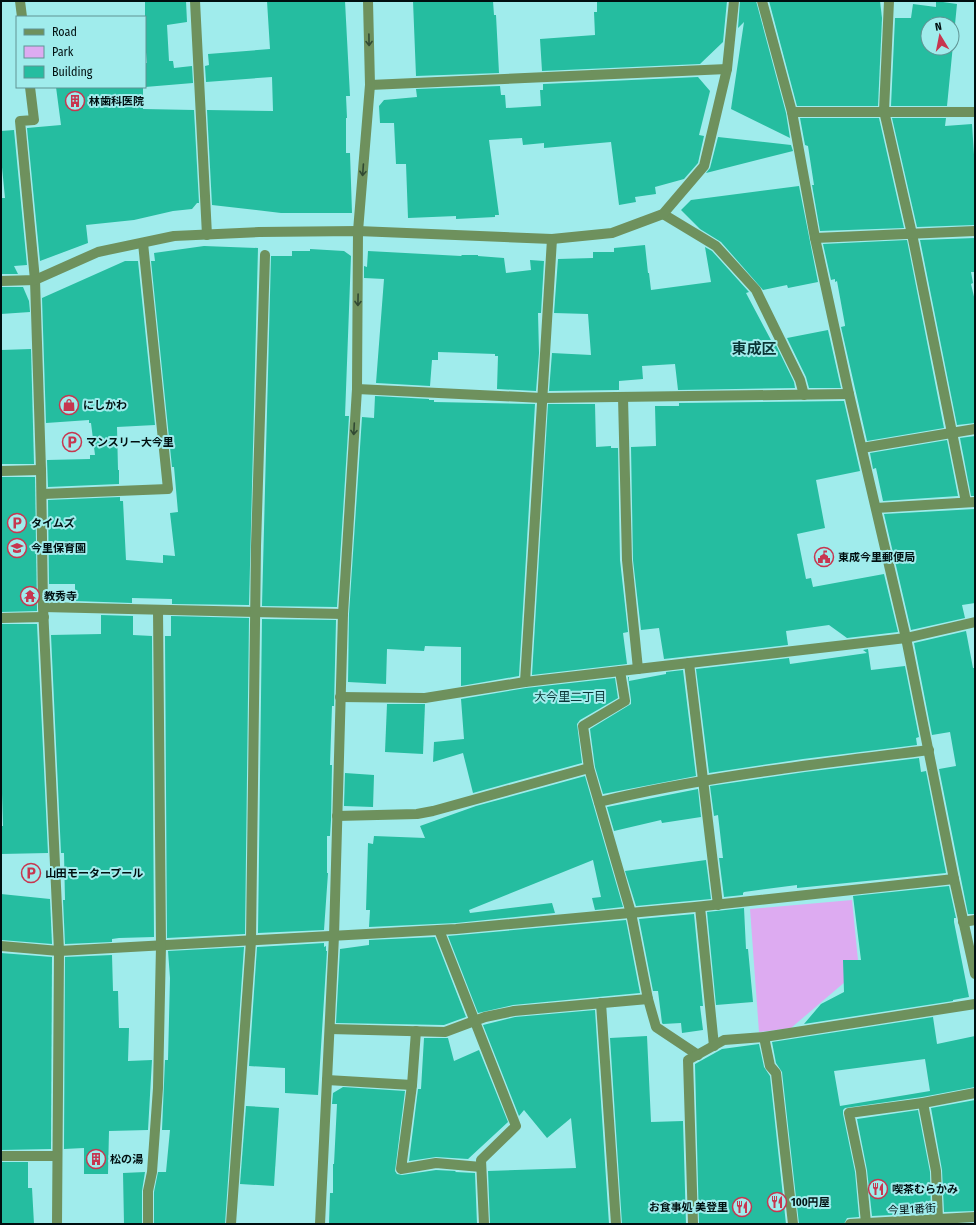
<svg xmlns="http://www.w3.org/2000/svg" width="976" height="1225" font-family="'Fira Sans Condensed','Noto Sans JP',sans-serif">
  <style>
    .green { fill: #ddabf1 }
    .building { fill: #25bda0; fill-rule: evenodd }
    .lines { fill: none; stroke-linecap: round; stroke-linejoin: round }
    .minor { stroke: #6e915d; stroke-width: 10 }
    .oneway { stroke: #314a33 }
    .labels { text-anchor: middle; stroke-width: 4; stroke-linejoin: round; paint-order: stroke }
    .poi-label { font-size: 11px; font-weight: bold; fill: #000f10; stroke: #a0ecec; text-anchor: start }
    .street-label { font-size: 11px; fill: #000f10; stroke: #a0ecec }
    .neighbourhood-label { font-size: 12px; fill: #0a3535; stroke: #a0ecec }
    .district-label { font-size: 15px; font-weight: bold; fill: #0a3535; stroke: #a0ecec }
  </style>
  <rect width="100%" height="100%" fill="#a0ecec"/>
  <!-- green -->
  <path class="green" d="M852,900l7,70 -68,58 -32,4 -9,-123z"/>
  <!-- building -->
  <g class="building">
    <path d="M145,1h41l1,21 -20,3 2,36h4l1,7 18,-2 1,17 -48,4v-24h2l-2,-22z"/>
    <path d="M267,1h78l5,95h-4l1,22h-1v35h4l2,60h-71l-69,-8 -5,-95 66,1 -1,-34 -66,5 -1,-16 4,-1 -1,-11 62,-5z"/>
    <path d="M413,1h80l1,14h2l3,58 -83,3z"/>
    <path d="M597,1h130l-4,41 -23,22 -158,7 -2,-32 55,-4 -1,-23h3z"/>
    <path d="M740,1h16l30,112 4,25 -59,-29 13,-87 -6,6z"/>
    <path d="M769,1h111l2,17 -4,88h-81z"/>
    <path d="M936,1l21,3 -10,102h-56l4,-88h16l2,-14 23,3zM928,24h24v24h-24z"/>
    <path d="M698,77l12,14 -11,44 5,1 -6,27 -14,16 -29,8 1,7 -21,3 1,5 -17,3 -8,-63 -67,6v-5l-21,2 -1,-7 -33,2 10,75h-4v2l-39,2v-3l-48,2 -2,-54h-10l-2,-41h-14l-1,-17 5,-6 33,-3 -1,-8 84,-3 1,9h4l1,13 35,-2 -1,-16h3v-6z"/>
    <path d="M56,87h87v22l51,1 5,93h-2l-5,6 -19,2 -39,9 -48,5 2,18 -48,18 -13,-133 34,-3z"/>
    <path d="M800,118h79l25,110 -84,3 -8,-46h2l-6,-39 -3,-1z"/>
    <path d="M892,118h54l-1,8 27,-2 3,46v55l-58,2z"/>
    <path d="M14,130l13,135 -13,1 4,8h-17v-76h4l-4,-41v-26z"/>
    <path d="M718,137l73,8 2,6 -87,22 4,-5z"/>
    <path d="M799,186l19,96 -30,6 -1,-3 -24,5 -42,-48 -21,-13 -19,-19 10,-10z"/>
    <path d="M975,238v34h-4l2,11 -2,1 4,17v122l-18,2 -37,-185z"/>
    <path d="M907,240l37,188 -77,13 -26,-114 4,-1v-1l-8,-44 -2,1v-3l-4,1 -8,-36z"/>
    <path d="M645,245l3,28h1l2,17 60,-8 -6,-35 7,4 37,41 -3,1 26,49 2,-1 20,41 1,6 -117,2 -3,-26 -33,2 1,13 -24,2v9l-70,1 3,-38 39,2 -3,-41 -34,-1 4,-54 35,-1v-6h21v-4z"/>
    <path d="M204,246l54,2 -9,357 -77,-1v-5l-40,-1v5l-57,-2v-17h-26l-1,-84 72,-3v4h3l3,59 37,3v-8l12,1 -5,-43 8,-1 -4,-45h-2l-21,-206h4l-1,-8z"/>
    <path d="M310,249l34,2 7,5 -6,160h4l-12,191 -75,-1 9,-350h21v-5h18z"/>
    <path d="M368,251l93,5 1,-1h16v1l26,2 2,15 25,-3 -1,-10 14,1 -3,52h-3l1,40 -3,38 -39,-2 1,-33h-3v-2l-57,-2v8h-6l-2,26 -54,-3 8,-104 -20,-1v-12l3,1z"/>
    <path d="M125,261h13l17,164 -38,2 1,43h1v14l-71,3 -1,-27 43,-1v-4h5l-4,-32h-2v-3l-43,3 -4,-125z"/>
    <path d="M1,287h22l6,14 1,11 -29,2z"/>
    <path d="M828,330l13,58h-32l-3,-11 -19,-39z"/>
    <path d="M31,349l3,115h-33v-114z"/>
    <path d="M375,396l54,3v1h5v2l101,2 -16,272 -58,10v-39l-36,-1 -1,5 -37,-2 -1,35 -38,-2 1,-68 13,-197 12,1z"/>
    <path d="M844,401l16,70 -44,9 9,48 -28,6 9,45 5,-1 2,9 71,-13 14,58 -51,6 -18,-13 -43,6 2,14 -124,14 -5,-31 -18,2 -8,-70 -2,-113 25,-1 -1,-40h24v-3z"/>
    <path d="M548,404h47l1,43 15,-1v2h7l2,112 8,72 -5,1 4,31 -95,11z"/>
    <path d="M975,436v60h-4l-11,-58z"/>
    <path d="M947,440l11,56 -75,5 -7,-33 -3,1 -3,-16z"/>
    <path d="M1,477h34l2,134 -36,1z"/>
    <path d="M975,509v94l-13,2 3,13 -54,12 -27,-116z"/>
    <path d="M101,615l32,1v19l19,1 2,301 -35,1 -7,1v3l-47,2 -2,-44h2l-1,-47h-3l-10,-218 50,-1z"/>
    <path d="M171,616l78,2 -4,316 -78,4 -2,-302h6z"/>
    <path d="M262,619l74,1 -2,86h-2l-2,59h2l-1,55 -1,16h-3v37h1l-4,57 -66,3z"/>
    <path d="M1,624h36l11,229 -47,1v-28h2l-2,-65z"/>
    <path d="M966,631l7,37h2v246h-7l-29,-145 17,-3 -6,-34 -18,3 -18,-92z"/>
    <path d="M868,649l3,21 34,-4 14,71 -3,1 1,7 -114,14 -94,14 -13,-104 93,-11 1,6 77,-11 -4,-3z"/>
    <path d="M683,670l13,106 -93,18 -8,-27 -5,-38 41,-25v-4l-3,-23h1v4l37,-7v-2z"/>
    <path d="M615,678l3,20 -38,22 -3,4 5,39 -109,30 -10,-40 -30,9 1,-20 30,-3 -3,-40 65,-11z"/>
    <path d="M387,704h38l-2,50 -38,-2z"/>
    <path d="M919,758l2,14 5,-1 20,102 -149,15v-3l-53,7 -1,1v2l-19,2 -5,-39h4l-2,-17 -3,-26 -4,1 -4,-30 95,-14z"/>
    <path d="M345,773l29,2 -1,32 -29,-1z"/>
    <path d="M585,776l38,131 -28,3 -3,-12 9,-1 -8,-37 -124,50 1,3 82,-10 3,10 -99,10 -87,4 1,-17h-4l2,-67 5,1 1,-8 51,2 -5,-12 56,-20z"/>
    <path d="M698,789l3,28 -39,6 -1,-3 -47,11 -7,-24z"/>
    <path d="M706,860l5,39 -75,7 -11,-35z"/>
    <path d="M949,886l7,32h-2v4l15,75 -16,3v1l-149,23 17,-20 23,-12 -1,-32h18l-8,-64z"/>
    <path d="M1,894l49,5 2,45 -51,-4z"/>
    <path d="M744,908l2,41h2l5,53 -37,3 -9,-93z"/>
    <path d="M694,914l9,92h-3l3,24 -21,3 -1,-10 -18,1 -1,-1 -4,-32h-5l-14,-72z"/>
    <path d="M626,920l14,73 -127,12 -35,8 -30,-77z"/>
    <path d="M435,937l31,80 -22,8 -108,-2 4,-74 29,-4v-5z"/>
    <path d="M324,943v4l2,-1v5h1l-9,144 -33,-2v-25l-36,-2 8,-119z"/>
    <path d="M244,947l-19,277h-71v-32l4,-20h8l4,-42h-8l3,-70h3l2,-82 -2,-27z"/>
    <path d="M1,953l51,4 -1,192 -50,1z"/>
    <path d="M112,955l1,36h5l1,37h10l-1,33 24,-1 -4,70 -39,1 -1,43h-24v-26l-20,1 1,-192z"/>
    <path d="M595,1010l14,214h-24v-1l-95,1 -2,-53 88,-3 -5,-50 -24,20 -23,-28 -5,6 -36,-91 32,-8z"/>
    <path d="M933,1017l4,27 38,-8v51l-53,10 -77,11 -2,2v4l12,58 4,45 -12,1 -3,6h-45l-17,-152 -6,-9 -4,-21zM925,1059l5,32 -90,15 -6,-35z"/>
    <path d="M647,1036l4,86 32,-1 3,103h-64l-12,-186z"/>
    <path d="M424,1038h24l6,23 25,-11 29,72 -40,37 -32,-2 -27,4 9,-72h3z"/>
    <path d="M759,1044l5,23 6,9 16,148h-87l-4,-160 27,-15z"/>
    <path d="M343,1087l62,4 -10,80 2,3 5,1 34,-5 20,1 -1,1 20,1 2,51h-148l1,-31h3v-29h1l3,-60h-5l1,-11z"/>
    <path d="M975,1100v111l-31,1 -2,-42 -11,-62z"/>
    <path d="M246,1106l33,2 -5,78 -34,-2z"/>
    <path d="M918,1110l12,62 1,41 -59,3 -5,-46 -10,-51z"/>
    <path d="M1,1162h27v26h4l2,36h-33z"/>
    <path d="M145,1172l-3,19v33h-18l-1,-51z"/>
  </g>
  <g class="lines">
    <!-- minor -->
    <g class="minor">
      <path d="M20,1l2,16"/>
      <path d="M195,1l12,234"/>
      <path d="M762,1l30,111 23,126 34,156 57,244 48,241 21,95"/>
      <path d="M889,1l-5,110 28,123 54,268"/>
      <path d="M370,85l357,-16"/>
      <path d="M30,87l4,33 -14,1 15,159 6,190 2,137 16,344 -2,273"/>
      <path d="M792,112h183"/>
      <path d="M663,214l53,32 40,44 44,90 4,15"/>
      <path d="M815,238l160,-7"/>
      <path d="M1,281l34,-1 63,-28 76,-16 85,-4 99,-1 194,8 60,-6 51,-19 41,-48 23,-97 7,-68"/>
      <path d="M357,389l185,9 307,-4"/>
      <path d="M623,397l4,163 11,109"/>
      <path d="M862,448l113,-19"/>
      <path d="M1,471l40,-1"/>
      <path d="M42,494l126,-5 -25,-246"/>
      <path d="M876,508l99,-6"/>
      <path d="M43,607l300,7"/>
      <path d="M1,618l43,-1"/>
      <path d="M689,663l29,242"/>
      <path d="M620,671l5,30 -42,25 6,42 42,145 17,86 8,28 42,28"/>
      <path d="M525,682l27,-443"/>
      <path d="M340,697l85,1 100,-16 381,-44 69,-16"/>
      <path d="M599,802c108,-26 219,-38 330,-52"/>
      <path d="M337,816l80,-2 16,-3 156,-43"/>
      <path d="M700,907l14,139"/>
      <path d="M963,922l12,-2"/>
      <path d="M439,930l77,196 -35,34 3,64"/>
      <path d="M1,946l58,5 397,-22 239,-22 259,-28"/>
      <path d="M601,1003l15,221"/>
      <path d="M330,1029l115,3 40,-15 29,-6 134,-12"/>
      <path d="M416,1031l-4,54 -11,84 35,-6 45,4"/>
      <path d="M764,1037l6,29 6,7 17,151"/>
      <path d="M327,1080l85,5"/>
      <path d="M923,1103l13,68 2,49"/>
      <path d="M1,1156h56"/>
      <path d="M866,1223l-5,-52 -12,-58 74,-10 52,-10"/>
      <path d="M148,1224v-33l4,-19 6,-84 3,-142 -3,-336"/>
      <path d="M231,1224l20,-283 5,-395 9,-291"/>
      <path d="M320,1224l14,-288 9,-322 14,-225 1,-158 12,-146 -2,-84"/>
      <path d="M693,1224l-5,-164 36,-20 40,-3 211,-33"/>
      <path d="M850,1224l125,-7"/>
    </g>
  </g>
  <!-- one-way arrows -->
  <defs><path id="oneway-shaft" d="M-6 0H5M1.5-3L5.5 0L1.5 3" fill="none" stroke-width="1.6" stroke-linecap="round" stroke-linejoin="round"/></defs>
  <g class="oneway">
    <use href="#oneway-shaft" transform="translate(369 40) rotate(89)"/>
    <use href="#oneway-shaft" transform="translate(363 170) rotate(94)"/>
    <use href="#oneway-shaft" transform="translate(358 300) rotate(91)"/>
    <use href="#oneway-shaft" transform="translate(354 429) rotate(93)"/>
  </g>
  <!-- icons -->
  <defs>
    <symbol id="building-ring" viewBox="-11 -11 22 22"><circle r="9.5" fill="#a0ecec" stroke="#c7364f" stroke-width="1.5"/><path d="M-4-6H4V6H1V3H-1V6H-4ZM-2.5-4.3h1.7v1.8h-1.7ZM.8-4.3h1.7v1.8H.8ZM-2.5-1h1.7V.8h-1.7ZM.8-1h1.7V.8H.8Z" fill="#c7364f"/></symbol>
    <symbol id="shop-ring" viewBox="-11 -11 22 22"><circle r="9.5" fill="#a0ecec" stroke="#c7364f" stroke-width="1.5"/><path d="M-5-2.5h2.3a2.7 3.5 0 0 1 5.4 0H5L5.5 6h-11ZM-1.5-2.5h3a1.5 2.3 0 0 0-3 0Z" fill="#c7364f"/></symbol>
    <symbol id="parking-ring" viewBox="-11 -11 22 22"><circle r="9.5" fill="#a0ecec" stroke="#c7364f" stroke-width="1.5"/><path d="M-3.5-5.5H1a3.5 3.5 0 0 1 0 7H-1V5.5H-3.5ZM-1-3.4V-.6H.8a1.4 1.4 0 0 0 0-2.8Z" fill="#c7364f"/></symbol>
    <symbol id="school-ring" viewBox="-11 -11 22 22"><circle r="9.5" fill="#a0ecec" stroke="#c7364f" stroke-width="1.5"/><path d="M0-5L7-2L0 1L-7-2ZM-4 1L0 2.5L4 1V4Q0 6-4 4Z" fill="#c7364f"/></symbol>
    <symbol id="civic-ring" viewBox="-11 -11 22 22"><circle r="9.5" fill="#a0ecec" stroke="#c7364f" stroke-width="1.5"/><path d="M-.6-6.5H3V-4.5H.6V-3L4-1V1h2V6H-6V1h2V-1L-.6-3ZM-1.2 2.5V6h2.4V2.5Z" fill="#c7364f"/></symbol>
    <symbol id="temple-ring" viewBox="-11 -11 22 22"><circle r="9.5" fill="#a0ecec" stroke="#c7364f" stroke-width="1.5"/><path d="M0-6L5-2H3V0L6.5 2.5H4V6H1.5V3h-3V6H-4V2.5H-6.5L-3 0V-2H-5Z" fill="#c7364f"/></symbol>
    <symbol id="restaurant-ring" viewBox="-11 -11 22 22"><circle r="9.5" fill="#a0ecec" stroke="#c7364f" stroke-width="1.5"/><path d="M-5-6h1v4h1v-4h1v4h1v-4h1v5L-1.5 .5V6h-2V.5L-5-1ZM5-6V6H3V1.5H1.5Q1.5-4 5-6Z" fill="#c7364f"/></symbol>
  </defs>
  <g fill-rule="evenodd">
    <use href="#building-ring" x="64" y="90" width="22" height="22"/>
    <use href="#shop-ring" x="58" y="394" width="22" height="22"/>
    <use href="#parking-ring" x="61" y="431" width="22" height="22"/>
    <use href="#parking-ring" x="6" y="512" width="22" height="22"/>
    <use href="#school-ring" x="6" y="537" width="22" height="22"/>
    <use href="#civic-ring" x="813" y="546" width="22" height="22"/>
    <use href="#temple-ring" x="19" y="585" width="22" height="22"/>
    <use href="#parking-ring" x="20" y="862" width="22" height="22"/>
    <use href="#building-ring" x="85" y="1148" width="22" height="22"/>
    <use href="#restaurant-ring" x="867" y="1178" width="22" height="22"/>
    <use href="#restaurant-ring" x="766" y="1191" width="22" height="22"/>
    <use href="#restaurant-ring" x="731" y="1196" width="22" height="22"/>
  </g>
  <g class="labels">
    <!-- poi labels -->
    <g class="poi-label">
      <text x="89" y="105">林歯科医院</text>
      <text x="83" y="409">にしかわ</text>
      <text x="86" y="446">マンスリー大今里</text>
      <text x="31" y="527">タイムズ</text>
      <text x="31" y="552">今里保育園</text>
      <text x="838" y="561">東成今里郵便局</text>
      <text x="44" y="600">教秀寺</text>
      <text x="45" y="877">山田モータープール</text>
      <text x="110" y="1163">松の湯</text>
      <text x="892" y="1193">喫茶むらかみ</text>
      <text x="791" y="1206">100円屋</text>
      <text x="728" y="1211" text-anchor="end">お食事処 美登里</text>
    </g>
    <!-- street labels -->
    <g class="street-label">
      <text transform="translate(912 1209) rotate(-3)" y="4">今里1番街</text>
    </g>
    <!-- neighbourhood labels -->
    <g class="neighbourhood-label">
      <text x="570" y="701">大今里二丁目</text>
    </g>
    <!-- district labels -->
    <g class="district-label">
      <text x="754" y="354">東成区</text>
    </g>
  </g>
  <!-- border -->
  <rect width="976" height="1225" fill="none" stroke="#000f10" stroke-width="4"/>
  <!-- legend -->
  <rect x="16" y="16" width="130" height="72" fill="#a0ecec" stroke="#609494"/>
  <rect x="24" y="29" width="20" height="6" fill="#6e915d" stroke="#609494"/>
  <text x="52" y="36" font-size="12" fill="#000f10">Road</text>
  <rect x="24" y="46" width="20" height="12" fill="#ddabf1" stroke="#609494"/>
  <text x="52" y="56" font-size="12" fill="#000f10">Park</text>
  <rect x="24" y="66" width="20" height="12" fill="#25bda0" stroke="#609494"/>
  <text x="52" y="76" font-size="12" fill="#000f10">Building</text>
  <!-- north arrow -->
  <g transform="translate(940 36) rotate(350)"><circle r="19" fill="#a0ecec" stroke="#609494"/>
  <path d="M0-3L7 15L0 10L-7 15Z" fill="#c7364f"/>
  <text y="-6" font-size="11" font-weight="bold" text-anchor="middle" fill="#000f10">N</text>
  </g>
</svg>
